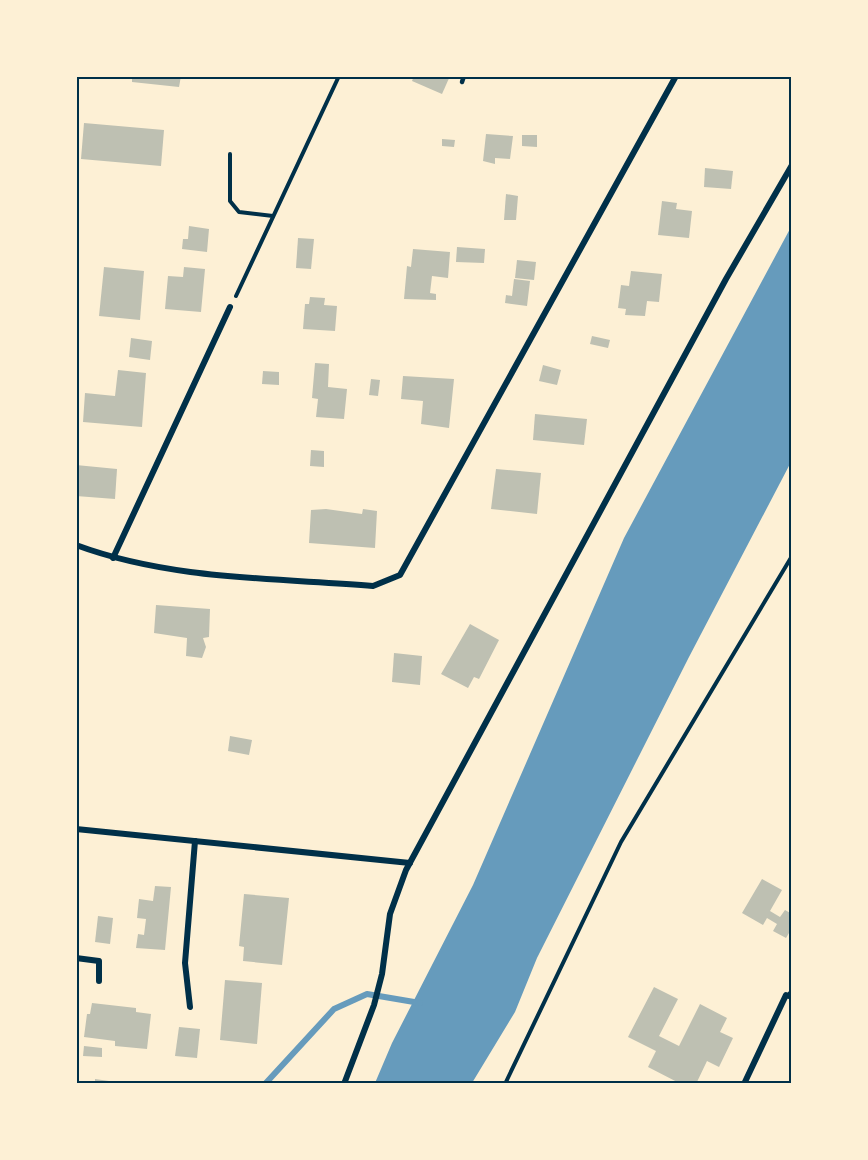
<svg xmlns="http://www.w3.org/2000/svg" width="868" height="1160" font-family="Roboto,sans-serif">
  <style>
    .water { fill: #669bbc }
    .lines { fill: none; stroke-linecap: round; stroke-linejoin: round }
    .stream { stroke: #669bbc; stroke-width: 6 }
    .building { fill: #bec0b2 }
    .path { stroke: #003049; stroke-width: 4 }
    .service { stroke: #003049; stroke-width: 4.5 }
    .minor { stroke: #003049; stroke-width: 6 }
    .neatline { fill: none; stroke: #003049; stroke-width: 2 }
  </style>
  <rect width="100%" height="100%" fill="#fdf0d5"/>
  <!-- water -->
  <path class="water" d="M791,227v235l-102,195 -152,301 -22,54 -43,71h-97l17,-40 81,-158 151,-347z"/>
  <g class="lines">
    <!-- stream -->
    <path class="stream" d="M265,1084l69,-75 33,-15 53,9"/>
  </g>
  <!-- building -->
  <g class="building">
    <path d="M132,76h49l-2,11 -47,-5z"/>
    <path d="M414,76h36l-8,18 -30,-13z"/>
    <path d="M84,123l80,7 -3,36 -80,-7z"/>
    <path d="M486,134l27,2 -3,23 -15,-1v6l-12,-3z"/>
    <path d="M522,135h15v12l-15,-1z"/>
    <path d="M442,139l13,1 -1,7 -12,-1z"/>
    <path d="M705,168l28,3 -2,18 -27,-2z"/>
    <path d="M506,194l12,2 -2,24h-12z"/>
    <path d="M662,201l15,2 -1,6 16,2 -3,27 -31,-3z"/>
    <path d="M189,226l20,3 -2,23 -25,-3 1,-10h5z"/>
    <path d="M298,238l16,1 -3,30 -15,-1z"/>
    <path d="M457,247l28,2 -1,14 -28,-1z"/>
    <path d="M413,249l37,3 -2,26 -16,-2 -2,17 6,1v6l-32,-1 3,-33 4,1z"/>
    <path d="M517,260l19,2 -2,18 -19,-2z"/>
    <path d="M104,267l40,4 -4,49 -41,-4z"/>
    <path d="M184,267l21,2 -4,43 -36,-3 3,-33 15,1z"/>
    <path d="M631,271l31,3 -3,28 -12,-1 -2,15 -20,-1 1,-6 -8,-1 3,-23 8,1z"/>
    <path d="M514,279l16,2 -3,25 -22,-3 1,-8 6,1z"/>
    <path d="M310,297l15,1 -1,7 13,1 -2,25 -32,-2 2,-25h4z"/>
    <path d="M592,336l18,4 -2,8 -18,-4z"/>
    <path d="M131,338l21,3 -2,19 -21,-3z"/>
    <path d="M315,363l14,1 -1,23 19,2 -3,30 -28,-2 2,-18 -6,-1z"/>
    <path d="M543,365l18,5 -4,15 -18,-4z"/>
    <path d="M118,370l28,3 -4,54 -59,-5 2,-29 30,3z"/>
    <path d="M263,371l16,1v13l-17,-1z"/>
    <path d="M403,376l51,3 -5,49 -28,-4 2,-23 -22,-2z"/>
    <path d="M371,379l9,1 -2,16 -9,-1z"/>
    <path d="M535,414l52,5 -3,26 -51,-5z"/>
    <path d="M311,450l13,1v16l-14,-1z"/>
    <path d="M76,465l41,4 -2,30 -39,-3z"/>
    <path d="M496,469l45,4 -4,41 -46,-5z"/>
    <path d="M326,509l36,5 1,-5 14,2 -2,37 -66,-5 2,-33z"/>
    <path d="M156,605l54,4 -1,28 -6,1 3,9 -4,11 -16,-2 1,-18 -33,-5z"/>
    <path d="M470,624l29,16 -20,39 -5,-2 -6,11 -27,-14z"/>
    <path d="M394,653l28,3 -2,29 -28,-3z"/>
    <path d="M230,736l22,4 -3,15 -21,-4z"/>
    <path d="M762,879l20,11 -12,21 10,6 5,-7 7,4v14l-6,10 -13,-7 4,-7 -10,-6 -4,7 -21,-12z"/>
    <path d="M155,886l16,1 -6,63 -29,-2 2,-14 6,1 2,-16 -9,-1 2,-19 14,2z"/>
    <path d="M244,894l45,4 -7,67 -39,-4 1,-14 -5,-1z"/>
    <path d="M98,916l15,2 -3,26 -15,-2z"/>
    <path d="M225,980l37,3 -5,61 -37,-4z"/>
    <path d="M654,987l24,12 -19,37 20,10 21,-42 27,14 -7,14 13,6 -14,29 -12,-6 -11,23h-15l-33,-17 8,-16 -28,-14z"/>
    <path d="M92,1003l44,5v4l15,2 -4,35 -32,-3v-5l-31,-4 3,-23h3z"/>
    <path d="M179,1027l21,2 -3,29 -22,-2z"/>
    <path d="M84,1046l18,2v9l-19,-1z"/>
    <path d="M95,1079l14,2 -1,3h-13z"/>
  </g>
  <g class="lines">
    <!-- path -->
    <g class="path">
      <path d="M230,154v47l9,11 34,4"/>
      <path d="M236,296l103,-220"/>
      <path d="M505,1084l116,-242 171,-286"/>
    </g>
    <!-- service -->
    <path class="service" d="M462,82l2,-6"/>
    <!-- minor -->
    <g class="minor">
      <path d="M76,545c94,35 199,33 297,41l27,-11 276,-499"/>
      <path d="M113,558l117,-251"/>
      <path d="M76,829l334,34"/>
      <path d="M76,958l23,3v20"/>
      <path d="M190,1007l-5,-44 10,-122"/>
      <path d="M344,1084l30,-79 8,-31 8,-60 16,-44 320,-591 66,-114"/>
      <path d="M744,1084l42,-89 3,1 3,-4"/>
    </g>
  </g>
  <!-- border -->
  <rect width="868" height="1160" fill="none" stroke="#fdf0d5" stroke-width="156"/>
  <rect x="78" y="78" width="712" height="1004" class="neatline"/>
</svg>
